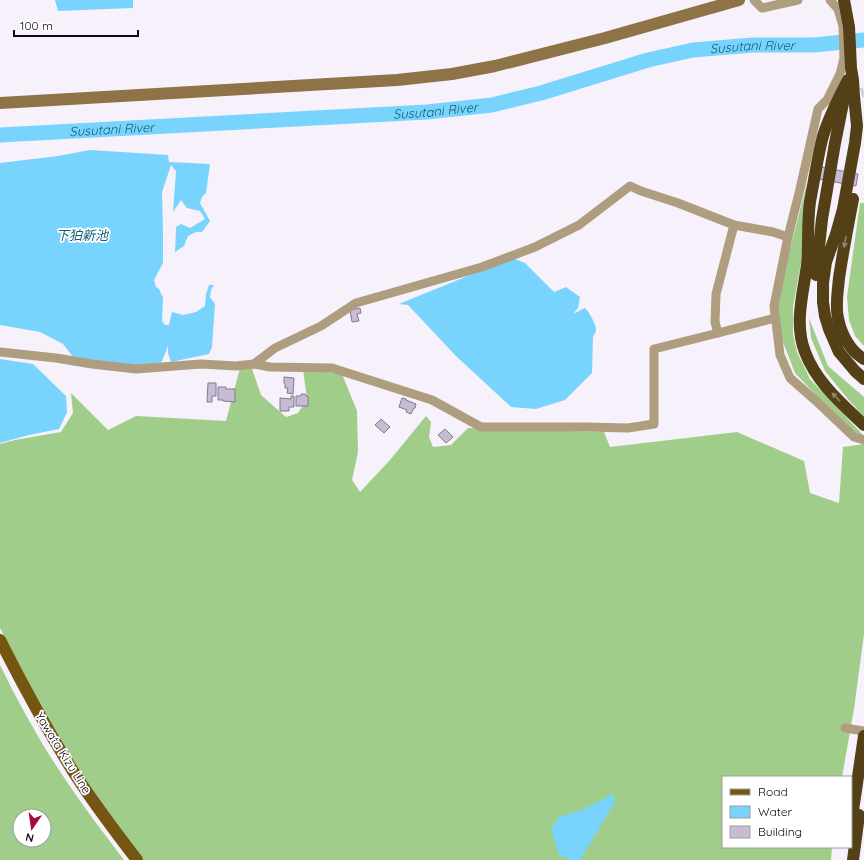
<svg xmlns="http://www.w3.org/2000/svg" width="864" height="860" font-family="Quicksand,'Noto Sans JP',sans-serif">
  <style>
    .forest { fill: #a0ce8a; fill-rule: evenodd }
    .water { fill: #78d4fd }
    .lines { fill: none; stroke-linecap: round; stroke-linejoin: round }
    .river { stroke: #78d4fd; stroke-width: 15 }
    .building { fill: #c8bcd4; stroke: #83788e }
    .street-tunnel { stroke: #d3ced8; stroke-width: 9; stroke-dasharray: 9 4.5; stroke-linecap: butt }
    .street { stroke: #af9d7f; stroke-width: 9 }
    .secondary { stroke: #8d7345; stroke-width: 12 }
    .primary { stroke: #745512; stroke-width: 12 }
    .highway { stroke: #544017; stroke-width: 12 }
    .oneway { fill: #908368 }
    .labels { text-anchor: middle; stroke-width: 3.5; stroke-linejoin: round; paint-order: stroke }
    .street-label { font-size: 12px; fill: #0d0911; stroke: #fff }
    .water-label { font-size: 13px; font-style: italic; fill: #115c77; stroke: #fff }
  </style>
  <rect width="100%" height="100%" fill="#f6f1fb"/>
  <!-- forest -->
  <g class="forest">
    <path d="M807,183l-6,80 -8,44v27l4,18 13,27 54,57 -10,-1 -59,-62 -14,-36 -3,-28 2,-21z"/>
    <path d="M860,203h4v143l-9,-10 -6,-16 -2,-23z"/>
    <path d="M809,318l19,48 36,31v20l-17,-19 -22,-27 -14,-33z"/>
    <path d="M251,366l10,29 25,22 12,-4 9,-14 -4,-30 39,5 15,37 1,41 -6,28 8,12 30,-32 36,-44 5,6 -2,15 4,10 18,-2 17,-17 136,4 6,15 127,-15 67,29 6,32 29,10 4,-56 21,-3v190l-10,75 -12,68h-119v70h109l-1,13h-688l-38,-51 -29,-42 -27,-44 -49,-95v-184l15,-4 46,-8 12,-19 -2,-20 37,37 28,-14 55,3 35,2 14,-53z"/>
    <path d="M0,665c18,37 40,77 63,111 19,29 40,56 61,84h-124zM20,816h24v24h-24z"/>
  </g>
  <!-- water -->
  <g class="water">
    <path d="M55,0h78v8l-75,3z"/>
    <path d="M90,150l78,5 1,7 41,2 -4,29 -4,4 -2,6 10,18 -8,11h-6l-8,4 -4,10 -9,6 1,-25 5,-3 9,4 15,-9 -5,-8 -13,-3 -6,-8 -8,12 3,-41 -5,-6 -9,27 1,38v33l-9,17 2,7 3,2 4,9 -1,23 3,4h4l3,-13 11,3 13,-3 9,-6 1,-12 3,-9h5l-3,5 -1,7 5,7 -3,43 -3,7 -38,8 -3,-9v-7l-6,15 -5,5 -23,1 -61,-10 -10,-13 -23,-12 -40,-7v-162l58,-7z"/>
    <path d="M512,258l13,5 29,29 12,-5 14,10 -2,11 -5,6 12,-6c4,4 12,17 11,23 -1,2 -2,4 -3,6l-1,36 -27,27 -29,9 -25,-2 -55,-51 -48,-51 -9,-1z"/>
    <path d="M0,359l33,5 33,32 1,16 -8,17 -30,6 -29,8z"/>
    <path d="M613,794l2,8 -35,58h-8l-13,-5 -8,-26 8,-12 23,-7z"/>
  </g>
  <g class="lines">
    <!-- river -->
    <path class="river" id="s1" d="M0,135l427,-23 65,-7 49,-12 107,-33 45,-10 60,-5h61l50,-5"/>
  </g>
  <!-- building -->
  <g class="building">
    <path d="M816,166l42,8 -2,12 -42,-8z"/>
    <path d="M360,308l1,5 -4,1 2,7 -7,1 -2,-12z"/>
    <path d="M284,377l10,1 -1,16 -6,-1 1,-5h-3v-4l-1,-1z"/>
    <path d="M208,383h8v13h-4v6h-5z"/>
    <path d="M218,387h8v2h9v13l-12,-1v-1h-5z"/>
    <path d="M301,394h4l1,2h2v10h-12v-10h5z"/>
    <path d="M291,396h3v11h-5v4h-9v-13l11,1z"/>
    <path d="M402,398l4,1v1l10,4 -1,4h-1l-3,6 -5,-2 1,-2 -8,-3z"/>
    <path d="M381,419l9,8 -6,6 -9,-8z"/>
    <path d="M445,429l8,8 -7,6 -8,-8z"/>
  </g>
  <g class="lines">
    <!-- street-tunnel -->
    <path class="street-tunnel" d="M848,96l16,-4"/>
    <!-- street -->
    <g class="street">
      <path d="M754,0l8,8 36,-8"/>
      <path d="M830,0l8,9 5,17 1,32 -4,16 -13,26 -9,9 -18,80 -12,48 -14,69 6,49 10,23 25,22 39,37 10,3"/>
      <path d="M718,333l-3,-11 1,-28 18,-69"/>
      <path d="M0,352l56,6 36,6 44,5 65,-5 35,2 18,-2 16,3 62,1 100,32 49,27h105l42,1 26,-4v-75l64,-16 57,-15"/>
      <path d="M254,364l21,-16 46,-22 35,-23 126,-36 53,-20 44,-22 51,-39 11,5 37,12 56,22 39,7 15,5"/>
      <path d="M845,728l19,3"/>
    </g>
    <!-- secondary -->
    <path class="secondary" d="M0,103l397,-23 55,-6 43,-8 110,-28 134,-38"/>
    <!-- primary -->
    <path class="primary" d="M0,640c22,44 45,86 71,128 20,32 43,62 66,92"/>
    <!-- highway -->
    <g class="highway">
      <path d="M844,0l5,27 2,41 2,12 1,16 3,30 -2,17 -12,66 -7,25 -10,28 -3,21v19l2,14 4,13 10,23 16,19 9,8"/>
      <path d="M848,80c-10,19 -19,37 -25,56 -3,11 -5,22 -7,33 -2,11 -4,22 -6,33 -3,21 -1,42 -3,63 -4,29 -13,59 -2,87 11,30 37,52 59,73"/>
      <path d="M853,199c-5,26 -10,53 -14,79 -1,13 -4,27 -1,40 3,16 12,33 26,41"/>
      <path d="M816,275l6,-56 13,-76 9,-45"/>
      <path d="M851,824l13,-88"/>
      <path d="M853,860l6,-45"/>
    </g>
  </g>
  <!-- one-way arrows -->
  <defs><path id="oneway-solid" d="M-6-.8H1V-3.2L6.5 0L1 3.2V.8H-6Z"/></defs>
  <g class="oneway">
    <use href="#oneway-solid" transform="translate(845 242) rotate(100)"/>
    <use href="#oneway-solid" transform="translate(836 397) rotate(-134)"/>
  </g>
  <g class="labels">
    <!-- street labels -->
    <g class="street-label">
      <text transform="translate(63 753) rotate(58)" y="4">Yawata Kizu Line</text>
    </g>
    <!-- water labels -->
    <g class="water-label">
      <text dy="5" stroke="none"><textPath href="#s1" startOffset="761">Susutani River</textPath></text>
      <text dy="5" stroke="none"><textPath href="#s1" startOffset="436">Susutani River</textPath></text>
      <text dy="5" stroke="none"><textPath href="#s1" startOffset="112">Susutani River</textPath></text>
      <text x="82" y="240">下狛新池</text>
    </g>
  </g>
  <!-- legend -->
  <rect x="722" y="776" width="130" height="72" fill="#ffffff" stroke="#9e9da0"/>
  <rect x="730" y="789" width="20" height="6" fill="#745512" stroke="#9e9da0"/>
  <text x="758" y="796" font-size="12" fill="#0d0911">Road</text>
  <rect x="730" y="806" width="20" height="12" fill="#78d4fd" stroke="#9e9da0"/>
  <text x="758" y="816" font-size="12" fill="#0d0911">Water</text>
  <rect x="730" y="826" width="20" height="12" fill="#c8bcd4" stroke="#9e9da0"/>
  <text x="758" y="836" font-size="12" fill="#0d0911">Building</text>
  <!-- north arrow -->
  <g transform="translate(32 828) rotate(193)"><circle r="19" fill="#ffffff" stroke="#9e9da0"/>
  <path d="M0-3L7 15L0 10L-7 15Z" fill="#a50939"/>
  <text y="-6" font-size="11" font-weight="bold" text-anchor="middle" fill="#0d0911">N</text>
  </g>
  <!-- scale -->
  <path d="M14 30v6h124v-6" fill="none" stroke="#0d0911" stroke-width="2"/>
  <text x="20" y="30" font-size="12" fill="#0d0911" stroke="#ffffff" stroke-width="3" paint-order="stroke">100 m</text>
</svg>
